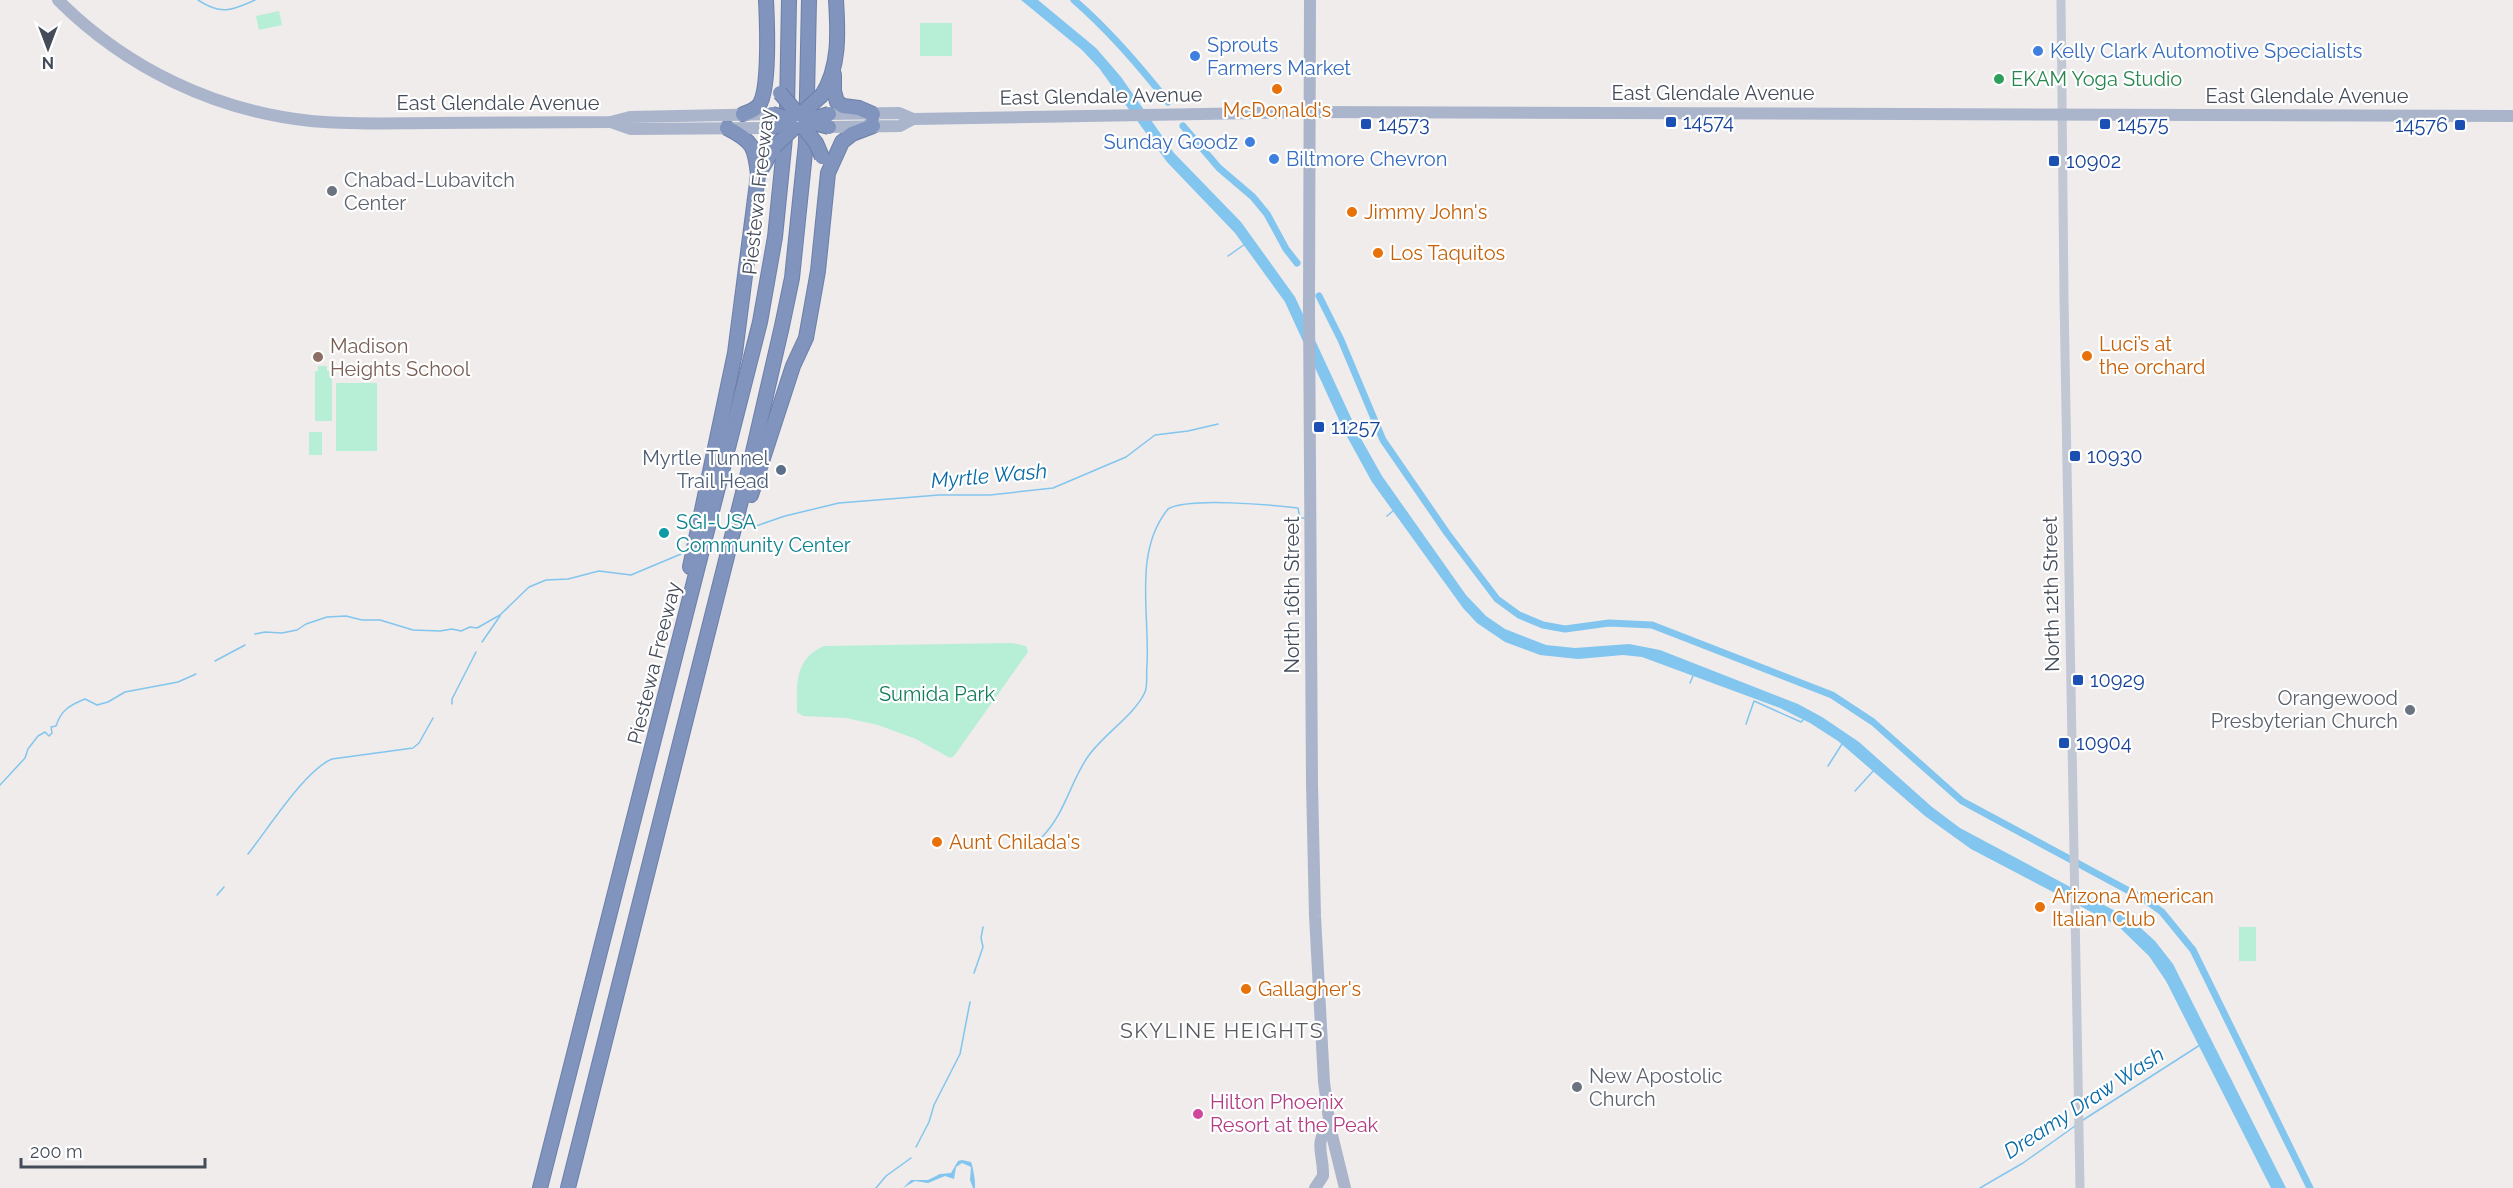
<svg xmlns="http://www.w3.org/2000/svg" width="2513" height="1188" font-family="Raleway,sans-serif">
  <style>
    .green { fill: #b7efd6 }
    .water { fill: #82c5ee }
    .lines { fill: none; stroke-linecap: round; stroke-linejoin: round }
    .stream { stroke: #82c5ee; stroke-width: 1.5 }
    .canal { stroke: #82c5ee; stroke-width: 7 }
    .highway-casing { stroke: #6c7fa9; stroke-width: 16 }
    .minor { stroke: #c1c8d4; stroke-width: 9 }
    .major { stroke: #aab5cc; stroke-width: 12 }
    .highway { stroke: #8194bd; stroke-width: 14 }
    .highway-bridge-casing { stroke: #6c7fa9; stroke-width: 16; stroke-linecap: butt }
    .highway-bridge { stroke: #8194bd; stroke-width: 14 }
    .shop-dot { fill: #3f7fe0; stroke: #fff; stroke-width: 2 }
    .leisure-dot { fill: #2e9e5b; stroke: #fff; stroke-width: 2 }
    .food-dot { fill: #e8710a; stroke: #fff; stroke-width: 2 }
    .transit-dot { fill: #1a4fb4; stroke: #fff; stroke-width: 2 }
    .worship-dot { fill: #6b7280; stroke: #fff; stroke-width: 2 }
    .education-dot { fill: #8d6e63; stroke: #fff; stroke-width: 2 }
    .service-dot { fill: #5c6f8a; stroke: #fff; stroke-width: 2 }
    .culture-dot { fill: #0f9aa8; stroke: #fff; stroke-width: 2 }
    .hotel-dot { fill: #d1479c; stroke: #fff; stroke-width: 2 }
    .labels { text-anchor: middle; stroke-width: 4.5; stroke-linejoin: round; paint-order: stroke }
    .shop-label { font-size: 20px; fill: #366cbe; stroke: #fff; text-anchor: start }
    .leisure-label { font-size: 20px; fill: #27864d; stroke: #fff; text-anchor: start }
    .street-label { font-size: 20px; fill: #444b59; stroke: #fff }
    .food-label { font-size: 20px; fill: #c56008; stroke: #fff; text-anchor: start }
    .transit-label { font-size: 20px; fill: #164399; stroke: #fff; text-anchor: start }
    .worship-label { font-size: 20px; fill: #5b616d; stroke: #fff; text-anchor: start }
    .education-label { font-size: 20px; fill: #785e54; stroke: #fff; text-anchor: start }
    .service-label { font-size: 20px; fill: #4e5e75; stroke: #fff; text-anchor: end }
    .culture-label { font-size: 20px; fill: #0d838f; stroke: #fff; text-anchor: start }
    .park-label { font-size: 20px; fill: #137c5a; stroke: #fff }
    .hotel-label { font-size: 20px; fill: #b23c85; stroke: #fff; text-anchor: start }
    .water-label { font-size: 21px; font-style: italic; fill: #086ba8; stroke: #fff }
    .neighbourhood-label { font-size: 21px; letter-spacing: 1.5px; fill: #585b61; stroke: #fff }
  </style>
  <rect width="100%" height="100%" fill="#efeceb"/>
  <!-- green -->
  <g class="green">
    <path d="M279,11l3,14 -23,5 -3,-14z"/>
    <rect x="920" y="23" width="32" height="33"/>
    <path d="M318,366h9v5h5v50h-17v-50h3z"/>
    <rect x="336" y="383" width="41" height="68"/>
    <rect x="309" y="432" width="13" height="23"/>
    <path d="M1012,643l14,3 2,6 -74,104 -4,2 -34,-19 -38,-14 -32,-7 -43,-2 -6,-4c0,-28 -3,-53 27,-66z"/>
    <rect x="2239" y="927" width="17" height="34"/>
  </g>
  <!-- water -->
  <g class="water">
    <path d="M1021,0h17l58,48 25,29 53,76 67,69 54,75 64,138 23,41 84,119 20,21 19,13 41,16 29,3 54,-4 31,6 138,54 24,13 37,25 73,65 28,21 172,92 23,21 18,23 113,224h-15l-105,-207 -17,-25 -31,-30 -147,-77 -46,-33 -87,-75 -28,-18 -30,-15 -138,-51 -19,-2 -45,4 -38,-4 -35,-13 -28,-19 -14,-15 -91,-126 -27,-49 -60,-131 -50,-69 -68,-71 -68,-94 -17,-18z"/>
    <path d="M962,1160l9,2c2,4 5,22 4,26h-2l-3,-8 1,-13 -9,-4 -6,4 -2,12 -9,-3 -17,7 -13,-2 -12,7 8,-8h17l12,-6 11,-1 7,-12z"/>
  </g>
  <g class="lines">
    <!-- stream -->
    <g class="stream">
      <path d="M198,0c23,15 33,11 57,0"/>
      <path d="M1228,256l17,-12"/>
      <path d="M1387,516l6,-5"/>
      <path d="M753,527l32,-11 54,-13 100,-8h51l63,-7 73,-31 29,-22 33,-4 30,-7"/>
      <path d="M255,634l10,-2 17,1 15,-3 9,-6 21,-7 19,-1 16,4h18l33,10 27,1 12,-2 9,2 9,-4 7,1 23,-13 29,-28 17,-7 22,-1 31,-8 32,4 50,-21"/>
      <path d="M482,642l18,-26"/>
      <path d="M215,661l30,-16"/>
      <path d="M1690,683l3,-7"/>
      <path d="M452,704v-5l24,-47"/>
      <path d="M1746,724l8,-23 47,21 3,-3"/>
      <path d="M1828,766l14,-22"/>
      <path d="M0,785l25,-27 3,-9 10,-13 7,-4 4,4 3,-3 -1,-6 5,-1c5,-16 14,-21 29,-27l12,6 11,-3 17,-10 53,-10 18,-8"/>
      <path d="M1855,791l20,-22"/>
      <path d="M1041,838c23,-22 29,-55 46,-80 13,-21 48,-43 58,-66 3,-7 1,-19 2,-27 3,-51 -14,-113 21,-156 21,-12 104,-4 130,-1l2,10h5"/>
      <path d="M248,854c20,-25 57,-84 84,-95l81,-11 6,-5 14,-25"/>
      <path d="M217,895l7,-8"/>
      <path d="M974,973l9,-26 -2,-9 2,-11"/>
      <path d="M2083,1120l117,-75"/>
      <path d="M916,1147l13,-25 5,-17 26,-51 10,-52"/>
      <path d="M876,1188l10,-12 25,-18"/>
      <path d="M1980,1188l43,-25 52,-37"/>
    </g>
    <!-- canal -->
    <g class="canal">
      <path d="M1074,0c36,31 65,65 94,102"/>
      <path d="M1183,126l36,42 34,29 14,17 19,35 11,14"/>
      <path d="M1319,296l22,44 42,100 64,93 50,66 22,16 24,10 22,4 44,-6 43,2 180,70 41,27 89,79 182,98 18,13 31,38 117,238"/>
    </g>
    <defs>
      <g id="highway">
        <path d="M834,75v16l3,11 6,4 16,2 14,6"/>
        <path d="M822,95c18,-28 16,-63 14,-95"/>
        <path d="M787,109l2,-109"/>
        <path d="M743,114c6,-2 12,-4 16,-9 11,-15 8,-85 7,-105"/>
        <path d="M758,175l17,-29"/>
        <path d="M751,495l42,-129 13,-28 12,-67 10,-98 14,-31 10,-8 21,-8"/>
        <path d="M690,567l45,-214 23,-178c-3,-28 -5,-34 -31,-47"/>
        <path d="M540,1188l220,-866 15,-85 11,-109"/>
        <path d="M568,1188l182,-723 32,-139 10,-48 14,-135 3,-143"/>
      </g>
    </defs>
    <!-- highway casing -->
    <use href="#highway" class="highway-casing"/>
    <!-- minor -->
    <path class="minor" d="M2061,0l3,298 16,890"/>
    <!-- major -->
    <g class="major">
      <path d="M58,0c68,68 157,111 253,121 41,4 82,2 123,2 59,0 118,-1 177,-1l19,-5 142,-3"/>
      <path d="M1310,0l-1,309 3,475 3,132 9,166 6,45 15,61"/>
      <path d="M829,114l70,-1 14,6"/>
      <path d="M611,122l20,7 141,-1"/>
      <path d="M829,127l71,-1 13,-7 396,-7 1204,4"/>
      <path d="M1315,1188l8,-12c1,-22 -10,-32 6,-51"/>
    </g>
    <!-- highway -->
    <use href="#highway" class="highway"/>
    <defs>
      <g id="highway-bridge">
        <path d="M780,93l18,21"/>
        <path d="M772,114l18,5"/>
        <path d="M801,114l21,-19"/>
        <path d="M806,121l23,-7"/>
        <path d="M806,121l23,6"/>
        <path d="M803,127l13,16 6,14"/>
        <path d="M772,128l18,-9"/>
        <path d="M775,146l19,-18"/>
      </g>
    </defs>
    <!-- highway-bridge casing -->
    <use href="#highway-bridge" class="highway-bridge-casing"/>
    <!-- highway-bridge -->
    <use href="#highway-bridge" class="highway-bridge"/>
  </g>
  <!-- markers -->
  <g class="shop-dot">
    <circle cx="2038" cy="51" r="6"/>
    <circle cx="1195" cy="56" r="6"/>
    <circle cx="1250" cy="142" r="6"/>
    <circle cx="1274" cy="159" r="6"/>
  </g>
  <circle class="leisure-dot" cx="1999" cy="79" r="6"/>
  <g class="food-dot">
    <circle cx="1277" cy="89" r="6"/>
    <circle cx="1352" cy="212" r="6"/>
    <circle cx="1378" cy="253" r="6"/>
    <circle cx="2087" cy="356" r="6"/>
    <circle cx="937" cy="842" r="6"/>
    <circle cx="2040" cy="907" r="6"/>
    <circle cx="1246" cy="989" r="6"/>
  </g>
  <g class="transit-dot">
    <rect x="1665" y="116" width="12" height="12" rx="3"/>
    <rect x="1360" y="118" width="12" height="12" rx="3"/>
    <rect x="2099" y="118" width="12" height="12" rx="3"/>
    <rect x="2454" y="119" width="12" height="12" rx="3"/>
    <rect x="2048" y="155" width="12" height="12" rx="3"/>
    <rect x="1313" y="421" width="12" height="12" rx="3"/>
    <rect x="2069" y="450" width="12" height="12" rx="3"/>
    <rect x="2072" y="674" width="12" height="12" rx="3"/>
    <rect x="2058" y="737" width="12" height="12" rx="3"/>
  </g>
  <g class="worship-dot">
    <circle cx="332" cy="191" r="6"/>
    <circle cx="2410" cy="710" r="6"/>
    <circle cx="1577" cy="1087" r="6"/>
  </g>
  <circle class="education-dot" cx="318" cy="357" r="6"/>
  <circle class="service-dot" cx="781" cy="470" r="6"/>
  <circle class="culture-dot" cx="664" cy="533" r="6"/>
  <circle class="hotel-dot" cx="1198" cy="1114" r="6"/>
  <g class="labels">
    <!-- shop labels -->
    <g class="shop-label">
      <text x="1207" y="52">Sprouts<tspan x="1207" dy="23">Farmers Market</tspan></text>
      <text x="2050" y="58">Kelly Clark Automotive Specialists</text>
      <text x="1238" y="149" text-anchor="end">Sunday Goodz</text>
      <text x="1286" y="166">Biltmore Chevron</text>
    </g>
    <!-- leisure labels -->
    <g class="leisure-label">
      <text x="2011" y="86">EKAM Yoga Studio</text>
    </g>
    <!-- street labels -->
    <g class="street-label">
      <text x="1713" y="100">East Glendale Avenue</text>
      <text transform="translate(1101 96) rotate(-1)" y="7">East Glendale Avenue</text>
      <text x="2307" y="103">East Glendale Avenue</text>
      <text x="498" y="110">East Glendale Avenue</text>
      <text transform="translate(758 192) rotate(-84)" y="7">Piestewa Freeway</text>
      <text transform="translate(2051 594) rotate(-91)" y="7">North 12th Street</text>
      <text transform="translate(1292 595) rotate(-90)" y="7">North 16th Street</text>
      <text transform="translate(654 663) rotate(-76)" y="7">Piestewa Freeway</text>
    </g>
    <!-- food labels -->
    <g class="food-label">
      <text x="1277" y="117" text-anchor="middle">McDonald's</text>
      <text x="1364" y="219">Jimmy John's</text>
      <text x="1390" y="260">Los Taquitos</text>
      <text x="2099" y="351">Luci’s at<tspan x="2099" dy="23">the orchard</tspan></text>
      <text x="949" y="849">Aunt Chilada's</text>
      <text x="2052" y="903">Arizona American<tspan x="2052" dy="23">Italian Club</tspan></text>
      <text x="1258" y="996">Gallagher's</text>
    </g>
    <!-- transit labels -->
    <g class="transit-label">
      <text x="1683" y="129">14574</text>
      <text x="1378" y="131">14573</text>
      <text x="2117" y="131">14575</text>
      <text x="2448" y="132" text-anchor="end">14576</text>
      <text x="2066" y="168">10902</text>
      <text x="1331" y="434">11257</text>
      <text x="2087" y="463">10930</text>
      <text x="2090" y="687">10929</text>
      <text x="2076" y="750">10904</text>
    </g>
    <!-- worship labels -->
    <g class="worship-label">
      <text x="344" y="187">Chabad-Lubavitch<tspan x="344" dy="23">Center</tspan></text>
      <text x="2398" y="705" text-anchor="end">Orangewood<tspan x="2398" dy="23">Presbyterian Church</tspan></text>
      <text x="1589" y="1083">New Apostolic<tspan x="1589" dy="23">Church</tspan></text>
    </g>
    <!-- education labels -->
    <g class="education-label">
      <text x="330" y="353">Madison<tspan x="330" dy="23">Heights School</tspan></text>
    </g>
    <!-- service labels -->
    <g class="service-label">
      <text x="769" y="465">Myrtle Tunnel<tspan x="769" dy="23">Trail Head</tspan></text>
    </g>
    <!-- culture labels -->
    <g class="culture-label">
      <text x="676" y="529">SGI-USA<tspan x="676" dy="23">Community Center</tspan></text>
    </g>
    <!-- park labels -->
    <g class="park-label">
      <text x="937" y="701">Sumida Park</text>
    </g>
    <!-- hotel labels -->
    <g class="hotel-label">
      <text x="1210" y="1109">Hilton Phoenix<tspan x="1210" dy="23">Resort at the Peak</tspan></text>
    </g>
    <!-- water labels -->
    <g class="water-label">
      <text transform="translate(989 476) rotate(-5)" y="7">Myrtle Wash</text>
      <text transform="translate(2084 1103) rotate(-33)" y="7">Dreamy Draw Wash</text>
    </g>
    <!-- neighbourhood labels -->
    <g class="neighbourhood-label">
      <text x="1222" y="1038">SKYLINE HEIGHTS</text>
    </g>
  </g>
  <!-- north arrow -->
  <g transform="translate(48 48) rotate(180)" stroke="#ffffff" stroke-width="4.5" paint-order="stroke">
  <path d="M0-4.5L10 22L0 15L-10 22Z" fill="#444b59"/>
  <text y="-9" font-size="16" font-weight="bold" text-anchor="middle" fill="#444b59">N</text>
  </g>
  <!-- scale -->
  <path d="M21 1158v9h184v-9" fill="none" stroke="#444b59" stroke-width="3"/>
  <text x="30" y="1158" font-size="18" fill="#444b59" stroke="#ffffff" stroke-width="4.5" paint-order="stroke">200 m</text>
</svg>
